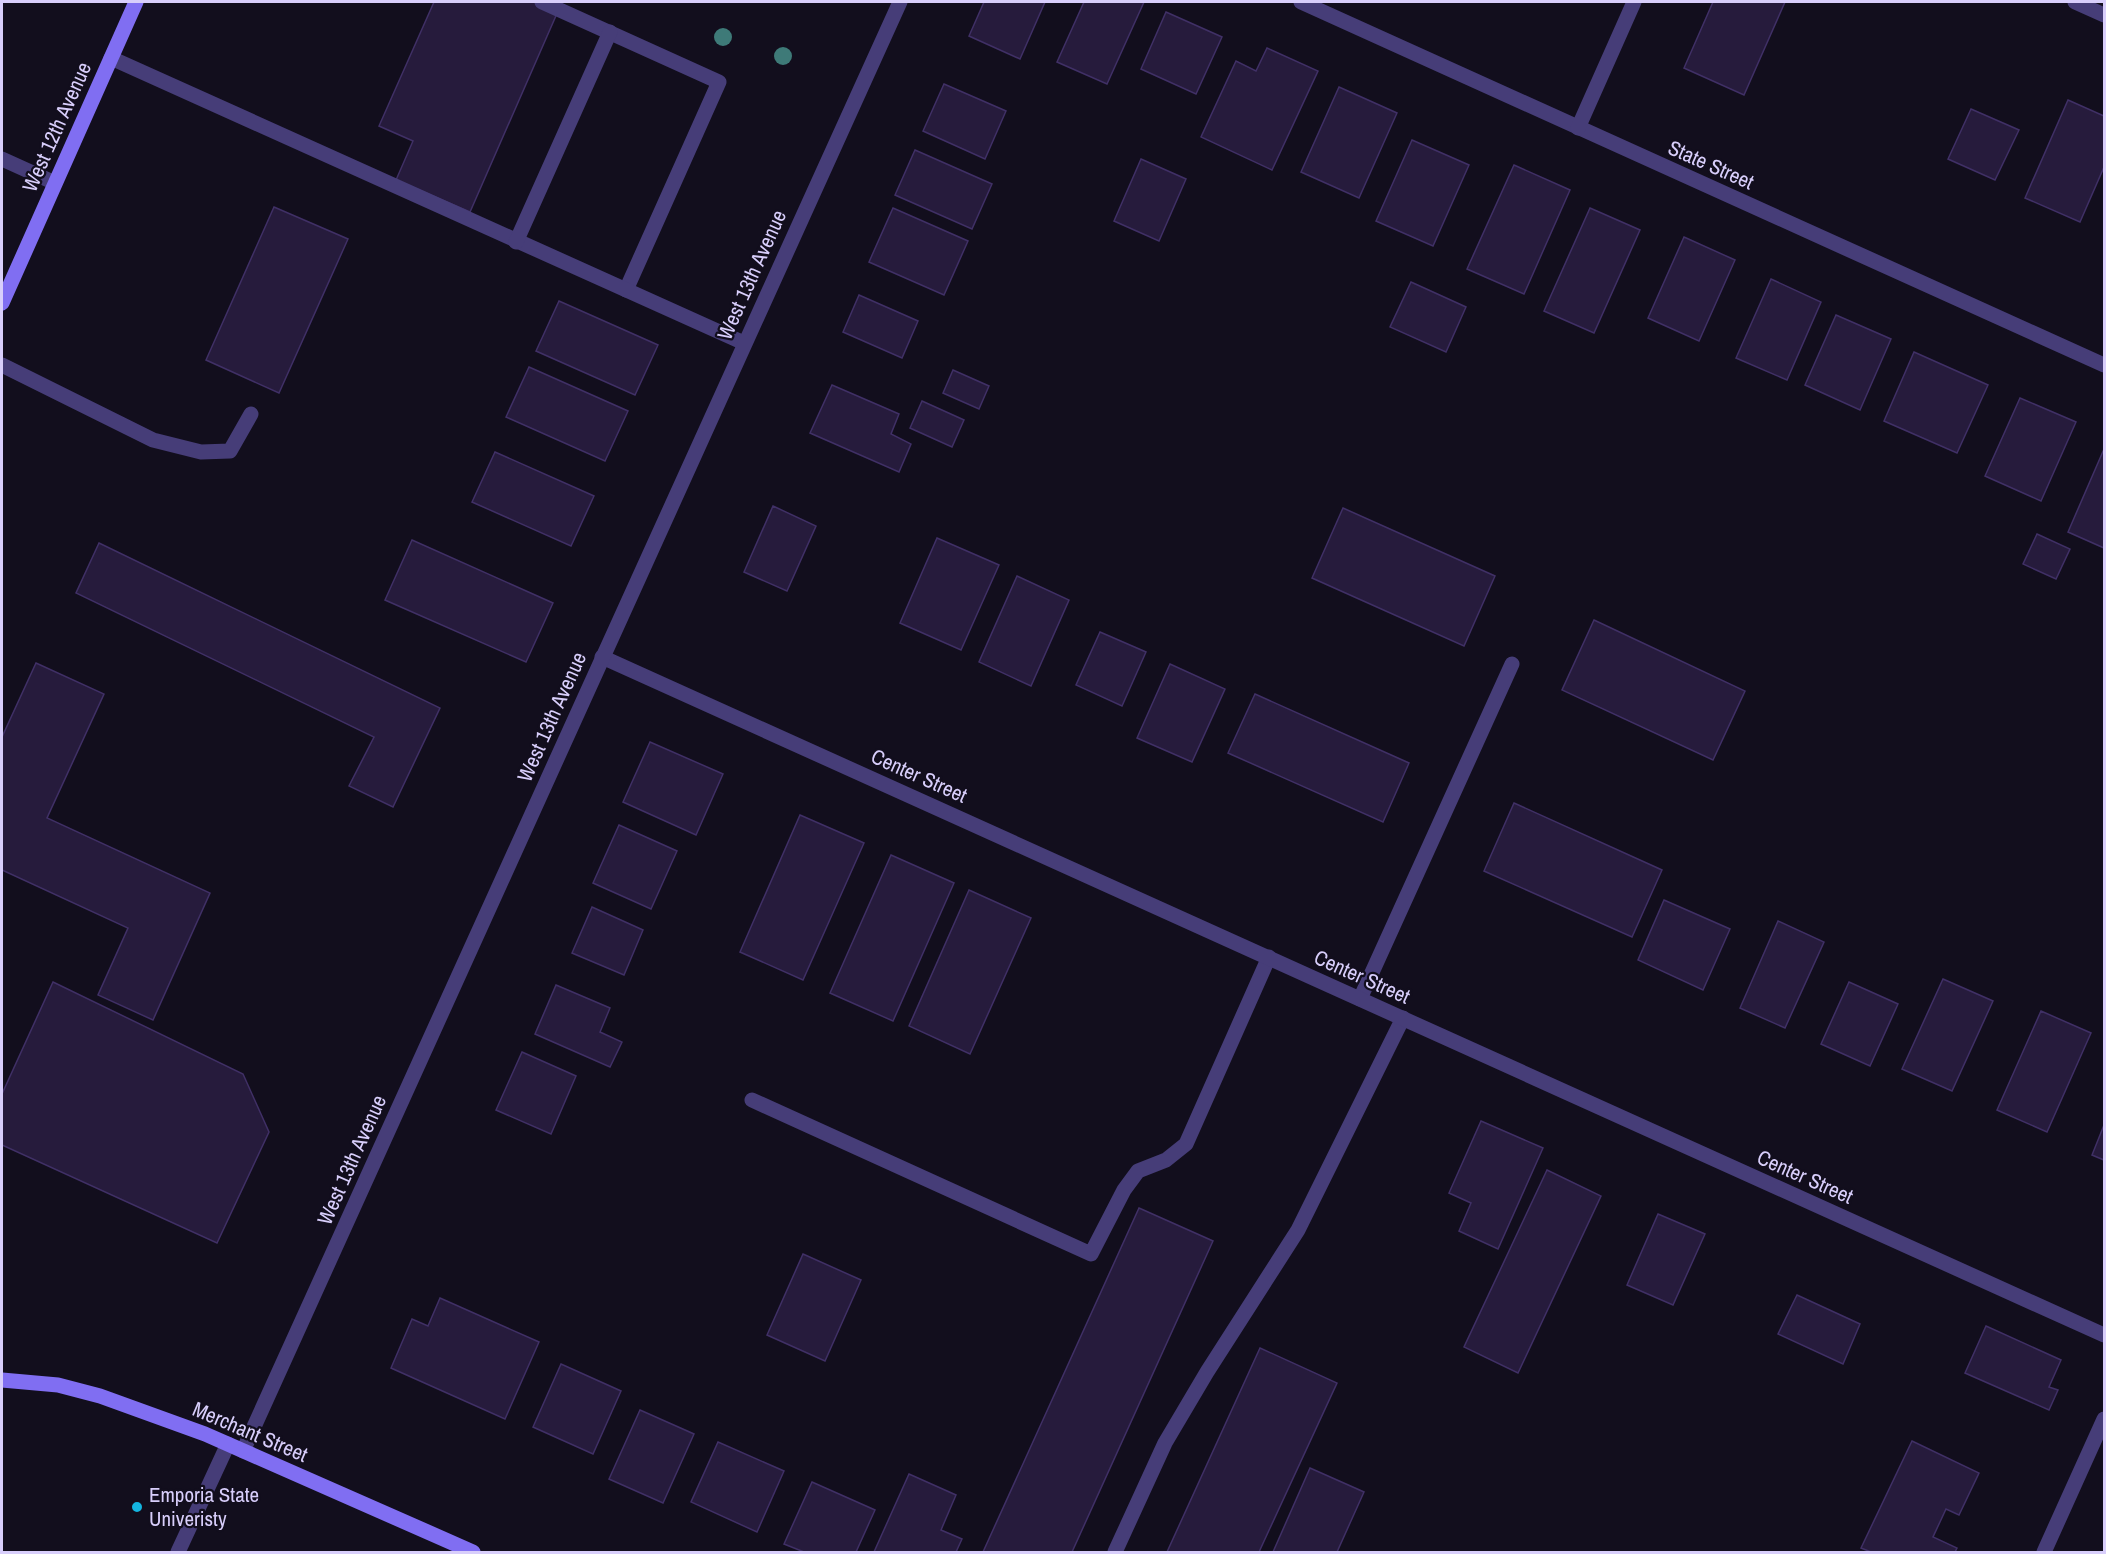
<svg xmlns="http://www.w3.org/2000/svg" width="2106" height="1554" font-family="'Archivo Narrow',sans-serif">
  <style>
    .building { fill: #261b3c; stroke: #403066; stroke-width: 1.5 }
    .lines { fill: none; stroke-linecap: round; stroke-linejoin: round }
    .service { stroke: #463d78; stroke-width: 15 }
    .minor { stroke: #463d78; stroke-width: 15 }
    .tertiary { stroke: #463d78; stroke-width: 15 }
    .secondary { stroke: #806ef2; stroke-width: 15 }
    .tree { fill: #3e7a78 }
    .poi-dot { fill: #14b5e0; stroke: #120e1d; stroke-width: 2 }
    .labels { text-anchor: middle; stroke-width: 4.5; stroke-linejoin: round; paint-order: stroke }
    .street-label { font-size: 21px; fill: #d8cefb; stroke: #120e1d }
    .poi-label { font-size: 21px; fill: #d8cefb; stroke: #120e1d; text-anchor: start }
  </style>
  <rect width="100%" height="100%" fill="#120e1d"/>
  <!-- building -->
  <g class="building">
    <path d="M434,2h128l-92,210 -74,-32 17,-39 -34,-15z"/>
    <path d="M984,2h61l-25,57 -51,-23z"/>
    <path d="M1084,2h60l-37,82 -50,-22z"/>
    <path d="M1713,2h72l-41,93 -60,-27z"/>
    <path d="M1166,12l56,25 -26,57 -55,-25z"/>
    <path d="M1267,48l51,23 -46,99 -71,-33 35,-76 20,10z"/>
    <path d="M944,84l62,27 -21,48 -62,-28z"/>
    <path d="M1339,87l58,26 -38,85 -58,-26z"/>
    <path d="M2068,100l36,16v51l-24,55 -55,-24z"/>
    <path d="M1971,109l48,21 -24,50 -47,-21z"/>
    <path d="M1412,140l57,25 -36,81 -57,-25z"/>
    <path d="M915,150l77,34 -20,45 -77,-34z"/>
    <path d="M1141,159l45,20 -27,62 -45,-20z"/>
    <path d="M1514,165l56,25 -46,104 -57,-25z"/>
    <path d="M274,207l74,32 -69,154 -73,-33z"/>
    <path d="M893,208l75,33 -24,54 -75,-33z"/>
    <path d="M1590,208l50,22 -46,103 -50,-22z"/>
    <path d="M1684,237l51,23 -36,81 -51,-23z"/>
    <path d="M1771,279l50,23 -34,78 -51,-22z"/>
    <path d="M1411,282l55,25 -20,45 -56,-25z"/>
    <path d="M859,295l59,26 -16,37 -59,-26z"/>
    <path d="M559,301l99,44 -23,50 -99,-44z"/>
    <path d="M1836,315l55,24 -31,71 -55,-25z"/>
    <path d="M1914,352l74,33 -31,68 -73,-32z"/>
    <path d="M529,367l99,44 -23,50 -99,-44z"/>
    <path d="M953,370l36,16 -10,23 -36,-16z"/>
    <path d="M832,385l67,29 -8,20 20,10 -12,28 -89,-39z"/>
    <path d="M2020,398l56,24 -35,79 -56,-25z"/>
    <path d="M922,401l42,19 -12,27 -42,-19z"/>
    <path d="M2104,449v99l-36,-16z"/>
    <path d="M495,452l99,44 -23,50 -99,-44z"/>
    <path d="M773,506l43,20 -29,65 -43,-19z"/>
    <path d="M1343,508l152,68 -31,70 -152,-68z"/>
    <path d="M2037,534l33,15 -14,30 -33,-15z"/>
    <path d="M937,538l62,27 -38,85 -61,-27z"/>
    <path d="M412,540l141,63 -27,59 -141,-62z"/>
    <path d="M99,543l341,165 -47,99 -44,-21 25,-49 -298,-144z"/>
    <path d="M1017,576l52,24 -38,86 -52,-24z"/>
    <path d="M1594,620l151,71 -32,69 -151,-70z"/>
    <path d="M1100,632l46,20 -24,54 -46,-21z"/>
    <path d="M36,663l68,31 -57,124 163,75 -57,127 -55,-25 30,-67 -126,-58v-133z"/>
    <path d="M1170,664l55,25 -33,73 -55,-24z"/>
    <path d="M1255,694l154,69 -26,59 -155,-69z"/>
    <path d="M650,742l73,32 -27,61 -73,-33z"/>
    <path d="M1514,803l148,67 -30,67 -148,-66z"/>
    <path d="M800,815l64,28 -61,137 -63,-28z"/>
    <path d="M619,825l58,26 -26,58 -58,-26z"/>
    <path d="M891,855l63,28 -61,138 -63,-28z"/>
    <path d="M969,890l62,28 -61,136 -61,-28z"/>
    <path d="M1664,900l66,29 -27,61 -65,-30z"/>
    <path d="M592,907l51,23 -19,45 -52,-22z"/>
    <path d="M1778,921l46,21 -39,86 -45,-20z"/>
    <path d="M1943,979l50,22 -41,90 -50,-22z"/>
    <path d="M53,982l190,92 26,58 -52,111 -215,-98v-51z"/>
    <path d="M1849,982l49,22 -28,62 -49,-22z"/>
    <path d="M556,985l54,23 -10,24 22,10 -12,25 -75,-33z"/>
    <path d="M2041,1011l50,22 -44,99 -50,-22z"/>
    <path d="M522,1052l54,24 -25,58 -55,-24z"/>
    <path d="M1481,1121l62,27 -45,101 -39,-18 12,-28 -22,-10z"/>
    <path d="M2104,1125v35l-12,-5z"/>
    <path d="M1547,1170l54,26 -83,177 -54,-26z"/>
    <path d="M1139,1208l74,33 -141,311h-89z"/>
    <path d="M1658,1214l47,20 -32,71 -46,-20z"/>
    <path d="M803,1254l58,26 -36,81 -58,-26z"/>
    <path d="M1797,1295l63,29 -17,40 -65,-30z"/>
    <path d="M440,1298l99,44 -34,77 -114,-51 21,-49 16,7z"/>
    <path d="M1986,1326l75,34 -12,27 9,3 -9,20 -84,-37z"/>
    <path d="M1260,1348l77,35 -78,169h-92z"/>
    <path d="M561,1364l60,27 -28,63 -60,-27z"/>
    <path d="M640,1410l54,24 -31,69 -54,-24z"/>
    <path d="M1912,1441l67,32 -20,42 -13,-6 -13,28 24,11 -2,4h-84l-10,-4z"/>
    <path d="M718,1442l66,29 -27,61 -66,-30z"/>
    <path d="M1310,1468l54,24 -27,60h-64z"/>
    <path d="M909,1474l47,21 -15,35 21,9 -6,13h-82z"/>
    <path d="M812,1482l63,28 -19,42h-52l-20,-8z"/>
  </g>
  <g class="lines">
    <!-- service -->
    <g class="service">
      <path d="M542,2l177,80 -93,208"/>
      <path d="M2075,2l29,13"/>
      <path d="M111,58l633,285"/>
      <path d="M516,242l94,-210"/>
      <path d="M2,365l151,75 48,12 29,-1 21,-37"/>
      <path d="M1360,999l152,-335"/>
      <path d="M752,1100l339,154 33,-64 14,-19 28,-11 20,-16 83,-187"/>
      <path d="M178,1552l50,-108"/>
      <path d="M1115,1552l50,-109 42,-71 91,-142 105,-212"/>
    </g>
    <!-- minor -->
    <g class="minor">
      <path d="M1301,2l803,363"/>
      <path d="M1578,128l56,-126"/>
      <path d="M2,159l53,24"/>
      <path d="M602,657l1502,678"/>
      <path d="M243,1451l657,-1449"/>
    </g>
    <!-- tertiary -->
    <path class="tertiary" d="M2044,1552l60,-133"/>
    <!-- secondary -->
    <g class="secondary">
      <path d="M2,303l134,-301"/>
      <path d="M2,1380l56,5 42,11 105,38 268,118"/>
    </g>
  </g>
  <!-- trees -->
  <g class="tree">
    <circle cx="723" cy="37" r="9"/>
    <circle cx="783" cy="56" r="9"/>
  </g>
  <!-- markers -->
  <circle class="poi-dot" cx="137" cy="1507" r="6"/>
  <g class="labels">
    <!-- street labels -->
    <g class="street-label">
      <text transform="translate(57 127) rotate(-66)" y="7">West 12th Avenue</text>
      <text transform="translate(1711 165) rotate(24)" y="7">State Street</text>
      <text transform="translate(752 275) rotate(-66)" y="7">West 13th Avenue</text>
      <text transform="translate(552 717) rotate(-66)" y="7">West 13th Avenue</text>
      <text transform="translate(919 776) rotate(24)" y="7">Center Street</text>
      <text transform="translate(1362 977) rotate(24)" y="7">Center Street</text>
      <text transform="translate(352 1160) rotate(-66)" y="7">West 13th Avenue</text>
      <text transform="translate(1805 1177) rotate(24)" y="7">Center Street</text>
      <text transform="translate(250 1432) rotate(23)" y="7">Merchant Street</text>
    </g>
    <!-- poi labels -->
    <g class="poi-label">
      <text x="149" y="1502">Emporia State<tspan x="149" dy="24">Univeristy</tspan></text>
    </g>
  </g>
  <!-- border -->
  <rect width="2106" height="1554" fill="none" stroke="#d8cefb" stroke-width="6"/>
</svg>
